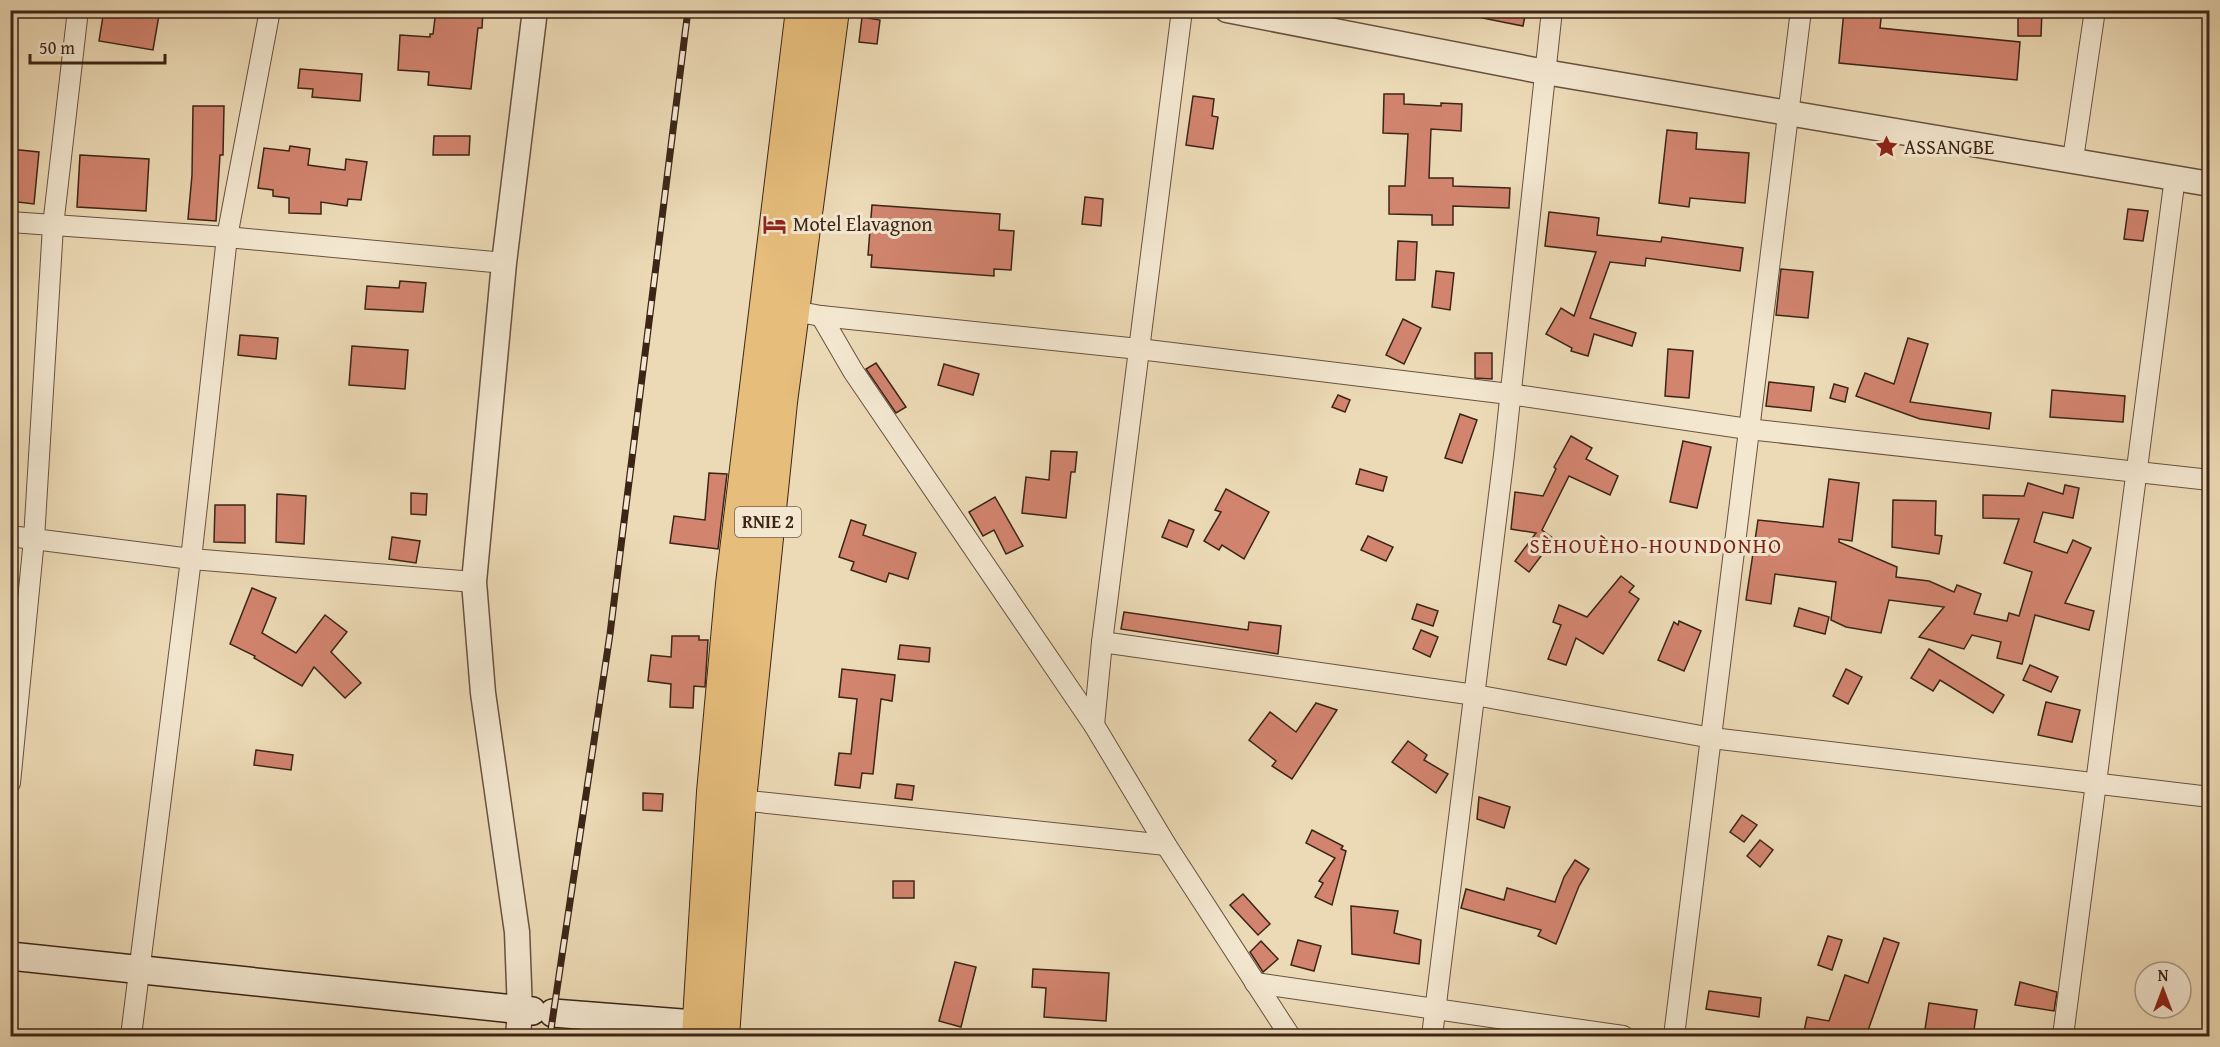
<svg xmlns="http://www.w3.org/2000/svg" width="2220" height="1047" font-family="'Gentium Book Plus',serif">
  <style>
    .building { fill: #d2846f; stroke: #3c2517; stroke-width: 1.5 }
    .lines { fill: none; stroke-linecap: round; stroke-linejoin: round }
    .minor-casing { stroke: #68523f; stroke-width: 22 }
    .tertiary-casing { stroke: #68523f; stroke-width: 27 }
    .secondary-casing { stroke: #3c2517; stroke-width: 30 }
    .trunk-casing { stroke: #3c2517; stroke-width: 34 }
    .minor { stroke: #f3e7d0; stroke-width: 20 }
    .tertiary { stroke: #f3e7d0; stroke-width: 24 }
    .secondary { stroke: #f3e7d0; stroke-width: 27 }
    .trunk { stroke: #e6bd7b; stroke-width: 32 }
    .rail-casing { stroke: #3c2517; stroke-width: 7 }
    .rail { stroke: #f3e7d0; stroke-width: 4.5; stroke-dasharray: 14; stroke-linecap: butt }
    .labels { text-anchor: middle; stroke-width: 6; stroke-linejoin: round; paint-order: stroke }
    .shield { fill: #f3e7d0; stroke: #735f4e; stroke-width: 1.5 }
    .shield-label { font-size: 18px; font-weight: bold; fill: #3c2517 }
    .poi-label { font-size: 20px; fill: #3c2517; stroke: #f3e7d0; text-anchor: start }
    .neighbourhood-label { font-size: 21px; letter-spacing: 1.5px; fill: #7a1f14; stroke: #f3e7d0 }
  </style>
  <rect width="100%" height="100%" fill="#ecdab6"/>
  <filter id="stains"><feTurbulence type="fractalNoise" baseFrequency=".00333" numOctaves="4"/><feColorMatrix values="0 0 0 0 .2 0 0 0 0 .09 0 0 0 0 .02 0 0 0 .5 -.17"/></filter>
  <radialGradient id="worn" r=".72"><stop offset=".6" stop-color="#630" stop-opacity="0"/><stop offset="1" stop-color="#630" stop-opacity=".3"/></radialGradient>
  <!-- building -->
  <g class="building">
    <path d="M104,10h24l31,5 -6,35 -54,-9z"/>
    <path d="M436,10h47l-1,18h-4l-7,61 -43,-4 1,-13 -31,-2 2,-35 30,2v-3h3z"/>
    <path d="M1482,10h44l-3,16 -41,-8z"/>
    <path d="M1844,10h38l-2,18 140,14 -3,38 -178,-17z"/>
    <path d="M2018,10h24l-1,26h-23z"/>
    <path d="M862,17l18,3 -3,24 -18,-2z"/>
    <path d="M300,69l62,5 -2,27 -48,-4 1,-8 -15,-1z"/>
    <path d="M1384,94h20v10l37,2v-3l21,1 -1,27 -30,-2 -2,49h24v8l57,2 -1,20 -56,-2v19h-21v-10l-43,-1v-28h16l3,-52 -25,-1z"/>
    <path d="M1193,96l21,3 -2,17 6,1 -5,32 -27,-4z"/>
    <path d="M193,106h31l-1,49h-3l-4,66 -28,-2 4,-44z"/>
    <path d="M1667,130l30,3 -1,16 53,4 -4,50 -55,-5 -1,9 -30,-4z"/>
    <path d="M434,136h36l-1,19h-36z"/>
    <path d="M290,146l20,3 -2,16 37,5 1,-11 21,3 -6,38 -13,-1 -1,7 -26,-4v12l-32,-1v-15l-16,-2v-6l-15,-2 6,-40 25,3z"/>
    <path d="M10,149l29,3 -5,52 -24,-3z"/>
    <path d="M80,155l69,4 -3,52 -69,-4z"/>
    <path d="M1085,197l18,2 -2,27 -19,-2z"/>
    <path d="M872,205l128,9 -1,16 15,1 -3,39 -17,-1v7l-123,-9 1,-12h-4z"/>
    <path d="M2128,209l20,2 -5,30 -19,-2z"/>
    <path d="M1549,212l50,6 -2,17 64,7 1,-5 81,11 -3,23 -94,-13 -1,8 -35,-4 -20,56 46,15 -4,13 -38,-12 -6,22 -17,-5 1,-3 -26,-14 15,-26 13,8 22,-64 -51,-6z"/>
    <path d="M1398,241l19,1 -2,38h-19z"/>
    <path d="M1781,269l32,3 -5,46 -32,-3z"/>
    <path d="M1436,271l18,2 -4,37 -18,-3z"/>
    <path d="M400,281l26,2 -3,29 -58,-3 2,-23 32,2z"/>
    <path d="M1403,319l18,9 -17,36 -18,-9z"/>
    <path d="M240,335l38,3 -2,21 -38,-4z"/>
    <path d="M1908,338l20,6 -18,58 81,11 -2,16 -69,-10 -64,-23 9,-23 29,11z"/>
    <path d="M352,346l56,4 -3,39 -56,-4z"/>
    <path d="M1668,349l25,2 -4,47 -24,-2z"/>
    <path d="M1475,353h17v26l-17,-1z"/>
    <path d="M876,363l30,44 -10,6 -30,-44z"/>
    <path d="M944,364l35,10 -6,21 -35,-10z"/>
    <path d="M1769,382l45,5 -3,24 -45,-5z"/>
    <path d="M1834,384l14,4 -3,14 -15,-4z"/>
    <path d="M2052,390l73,6 -2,26 -73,-5z"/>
    <path d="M1338,395l12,5 -5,12 -13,-5z"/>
    <path d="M1460,414l17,6 -15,43 -17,-5z"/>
    <path d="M1571,436l21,12 -6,11 32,17 -8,19 -41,-19 -27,54 12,9 -25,33 -14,-11 21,-28 -25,-4 4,-37 28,4 13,-27 -2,-2z"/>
    <path d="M1683,441l28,6 -14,61 -27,-6z"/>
    <path d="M1051,451l26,1 -2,20h-4l-5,46 -44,-5 4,-36 23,3z"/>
    <path d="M1360,469l27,8 -4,14 -27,-7z"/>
    <path d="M709,473l18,1 -9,75 -48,-6 4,-27 31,4z"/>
    <path d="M1829,479l30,4 -7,58 -13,-2v3l58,25 -1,10 33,4 25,11 3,-7 24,9 -7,20 33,7 2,-8 10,3 13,-44 -28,-9 15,-44 -36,-1v-23l41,1 4,-13 35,11 2,-9 14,3 -6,30 -30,-6 -9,30 33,11 6,-13 18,8 -26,55 29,8 -5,19 -54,-15 -13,49 -25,-6 4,-16 -29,-7 -8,14 -45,-12 25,-30 -55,-7 -8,33 -35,-6 -15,-7 5,-38 -61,-8 -4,30 -25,-4 12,-80 65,7z"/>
    <path d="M1226,489l43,23 -25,47 -22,-14 -3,5 -15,-9 17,-29 -6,-2z"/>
    <path d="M411,493l16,1 -1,21 -15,-1z"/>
    <path d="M277,494l29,2 -2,48 -28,-2z"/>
    <path d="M995,497l28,49 -17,8 -12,-24 -11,6 -14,-24z"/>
    <path d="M1893,500l43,1 -1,34 7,1 -3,18 -47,-7z"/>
    <path d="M215,505h30v38l-31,-1z"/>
    <path d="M851,520l15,5 -3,10 53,18 -8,26 -19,-6 -3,9 -35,-12 3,-8 -15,-5z"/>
    <path d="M1169,520l25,10 -7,17 -25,-10z"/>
    <path d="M1368,536l25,11 -7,14 -25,-11z"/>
    <path d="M392,537l28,4 -4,22 -27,-4z"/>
    <path d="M1621,576l13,10 -5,6 10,7 -36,55 -27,-16 -10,27 -18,-6 13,-34 -8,-3 6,-17 28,12z"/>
    <path d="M252,588l24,10 -14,35 34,20 29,-38 22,17 -16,20 30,31 -16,15 -31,-31 -12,19 -48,-28 1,-2 -25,-12z"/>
    <path d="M1417,604l21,7 -5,15 -21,-7z"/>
    <path d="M1799,608l30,9 -4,17 -31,-8z"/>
    <path d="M1124,612l124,18 1,-8 32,4 -3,28 -157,-25z"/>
    <path d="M1679,621l22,10 -17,40 -26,-11 16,-38 4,3z"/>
    <path d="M1421,630l17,7 -8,20 -17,-8z"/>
    <path d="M672,636h27v4h9l-3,47 -11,-1 -1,22 -23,-1 1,-23 -23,-3 3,-26 20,2z"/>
    <path d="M900,645l30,3 -1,14 -31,-3z"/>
    <path d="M1929,649l75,46 -11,18 -53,-33 -7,11 -22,-13z"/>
    <path d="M2030,665l28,12 -7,15 -28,-12z"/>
    <path d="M842,669l53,6 -3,26 -11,-2 -8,75 -11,-1 -2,15 -25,-3 4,-32 12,1 6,-55 -18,-2z"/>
    <path d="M1846,669l16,8 -14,27 -15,-8z"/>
    <path d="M2046,702l34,8 -8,32 -34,-7z"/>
    <path d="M1316,703l21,7 -45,69 -20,-13 4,-5 -27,-21 21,-28 26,20z"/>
    <path d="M1408,741l19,14 -3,5 24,14 -12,19 -44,-31z"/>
    <path d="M256,750l37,5 -2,15 -37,-5z"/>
    <path d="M897,784l17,2 -2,14 -17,-2z"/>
    <path d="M643,793l20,1 -1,17 -19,-1z"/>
    <path d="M1479,797l31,10 -6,21 -27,-9z"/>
    <path d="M1742,815l15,10 -13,17 -14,-10z"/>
    <path d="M1312,830l31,16 -2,3 5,2 -14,54 -17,-8 8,-14 -4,-2 16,-23 -29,-15z"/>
    <path d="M1760,840l13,10 -13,17 -13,-11z"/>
    <path d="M1575,860l14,9 -10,17 -23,58 -18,-8 3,-6 -80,-22 5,-19 38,11 3,-12 48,14 9,-25z"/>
    <rect x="893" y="881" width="21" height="17"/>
    <path d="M1243,894l27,30 -12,11 -28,-30z"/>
    <path d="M1351,906l47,5 -4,22 27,7 -2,24 -67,-10z"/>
    <path d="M1828,936l14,4 -10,30 -14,-5z"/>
    <path d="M1884,938l15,5 -33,93h-63l4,-19 22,4 16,-46 23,8z"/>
    <path d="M1298,940l23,6 -7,25 -23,-6z"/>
    <path d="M1261,941l17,18 -15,13 -13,-20z"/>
    <path d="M955,962l21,5 -15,60 -22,-6z"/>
    <path d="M1033,969l76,4 -3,48 -62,-4 2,-29 -14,-1z"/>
    <path d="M2020,982l37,10 -3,19 -39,-6z"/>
    <path d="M1709,991l52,7 -2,19 -53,-8z"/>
    <path d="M1929,1003l48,7 -4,26h-49z"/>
  </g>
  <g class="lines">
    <defs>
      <g id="minor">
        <path d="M2073,159l22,-149"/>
        <path d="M10,222l217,15 277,26"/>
        <path d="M783,309l38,7 318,33 370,45 239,35 462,51"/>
        <path d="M821,316l32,55 241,354 72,120 124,191"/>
        <path d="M10,536l181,23 283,23"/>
        <path d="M1102,642l373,53 237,43 498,59"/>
        <path d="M1094,725l8,-83 80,-632"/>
        <path d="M10,783l24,-244 19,-313 25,-216"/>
        <path d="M740,800l426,45"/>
        <path d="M1255,983l368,53"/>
        <path d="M131,1036l60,-477 36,-322 43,-227"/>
        <path d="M1432,1036l72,-581 48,-445"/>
        <path d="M1674,1036l127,-1026"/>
        <path d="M2063,1036l112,-859"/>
      </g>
      <g id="tertiary">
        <path d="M1227,10l318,62 665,112"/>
        <path d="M518,1036l2,-24 -3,-80 -34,-239 -9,-111 30,-319 31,-253"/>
      </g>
      <g id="secondary">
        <path d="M10,956l522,55"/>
        <path d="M553,1013l167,13"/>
      </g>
      <g id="trunk">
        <path d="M698,1036l15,-244 19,-208 70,-574"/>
        <path d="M723,1036l17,-236 41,-398 52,-392"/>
      </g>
    </defs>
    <!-- minor casing -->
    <use href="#minor" class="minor-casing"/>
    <!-- tertiary casing -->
    <use href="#tertiary" class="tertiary-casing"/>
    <!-- secondary casing -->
    <use href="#secondary" class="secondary-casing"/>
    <!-- trunk casing -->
    <use href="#trunk" class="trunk-casing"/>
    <!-- minor -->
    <use href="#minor" class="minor"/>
    <!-- tertiary -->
    <use href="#tertiary" class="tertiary"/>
    <!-- secondary -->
    <use href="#secondary" class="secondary"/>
    <!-- trunk -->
    <use href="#trunk" class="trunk"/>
    <defs>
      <path id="rail" d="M550,1036l60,-402 78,-624"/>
    </defs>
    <!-- rail casing -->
    <use href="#rail" class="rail-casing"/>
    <!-- rail -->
    <use href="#rail" class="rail"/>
  </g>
  <!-- icons -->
  <defs>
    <symbol id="sight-bare" viewBox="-9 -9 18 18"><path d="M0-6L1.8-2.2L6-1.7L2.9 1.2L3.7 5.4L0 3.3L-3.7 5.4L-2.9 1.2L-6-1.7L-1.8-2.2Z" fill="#8f2418" stroke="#f3e7d0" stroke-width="2.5" paint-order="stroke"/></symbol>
    <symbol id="hotel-bare" viewBox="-9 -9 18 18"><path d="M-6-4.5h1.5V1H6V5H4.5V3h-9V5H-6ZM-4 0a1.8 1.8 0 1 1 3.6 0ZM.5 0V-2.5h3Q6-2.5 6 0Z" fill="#8f2418" stroke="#f3e7d0" stroke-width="2.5" paint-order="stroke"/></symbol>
  </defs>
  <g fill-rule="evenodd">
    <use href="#sight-bare" x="1870" y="130" width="33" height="33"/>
    <use href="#hotel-bare" x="758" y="208" width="33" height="33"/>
  </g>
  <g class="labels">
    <!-- shield labels -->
    <rect class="shield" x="735" y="507" width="66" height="30" rx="4.5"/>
    <g class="shield-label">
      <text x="768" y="528">RNIE 2</text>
    </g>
    <!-- poi labels -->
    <g class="poi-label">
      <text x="1904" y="154">ASSANGBE</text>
      <text x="793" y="231">Motel Elavagnon</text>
    </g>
    <!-- neighbourhood labels -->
    <g class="neighbourhood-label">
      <text x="1656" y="553">SÈHOUÈHO-HOUNDONHO</text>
    </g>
  </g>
  <!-- margin -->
  <rect width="2220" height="1047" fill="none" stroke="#ecdab6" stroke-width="36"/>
  <rect x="12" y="12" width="2196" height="1023" fill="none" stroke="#3c2517" stroke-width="3"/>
  <rect x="18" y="18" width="2184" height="1011" fill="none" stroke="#3c2517" stroke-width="1.5"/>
  <!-- north arrow -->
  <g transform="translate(2163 990)"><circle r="28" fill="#f3e7d0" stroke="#aa9986" stroke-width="1.5"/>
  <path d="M0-4.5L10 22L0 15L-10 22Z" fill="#8f2418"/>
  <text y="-9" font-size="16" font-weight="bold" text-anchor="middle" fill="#3c2517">N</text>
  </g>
  <!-- scale -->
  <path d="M30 54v9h135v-9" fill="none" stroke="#3c2517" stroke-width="3"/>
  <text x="39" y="54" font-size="18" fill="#3c2517" stroke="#f3e7d0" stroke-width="4.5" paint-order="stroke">50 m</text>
  <rect width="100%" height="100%" filter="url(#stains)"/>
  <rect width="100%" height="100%" fill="url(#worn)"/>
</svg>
